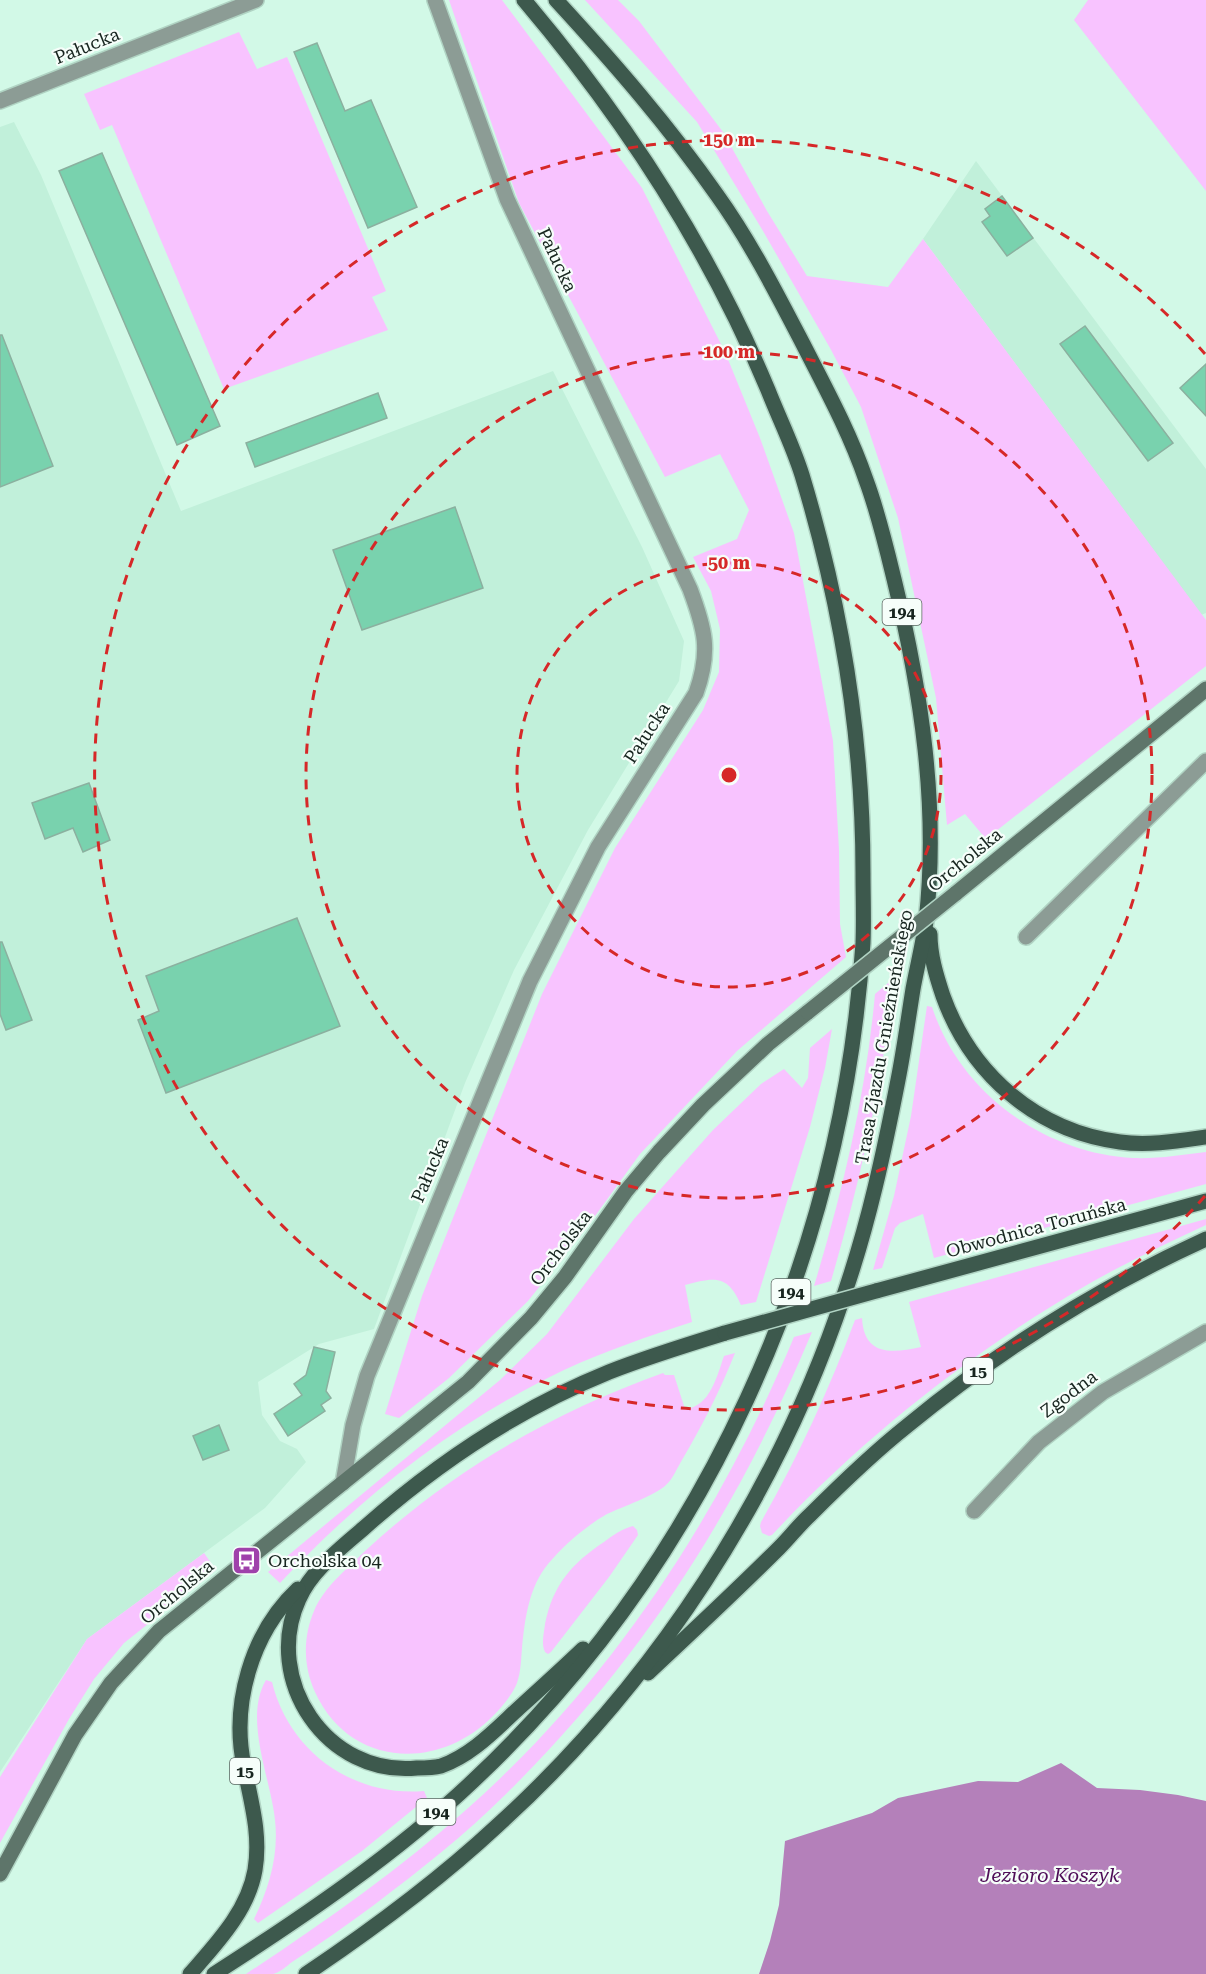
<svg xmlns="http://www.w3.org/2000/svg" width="1206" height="1974" font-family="'Roboto Serif',serif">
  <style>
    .built { fill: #c1f0da }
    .green { fill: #f8c3ff }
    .water { fill: #b480ba }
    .building { fill: #79d2ae; stroke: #8bb09f; stroke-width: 1.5 }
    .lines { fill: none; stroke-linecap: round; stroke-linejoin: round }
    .street-casing { stroke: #b0d3c3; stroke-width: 18 }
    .secondary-casing { stroke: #b0d3c3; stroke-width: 18 }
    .primary-casing { stroke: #b0d3c3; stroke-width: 18 }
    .street { stroke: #8c9c95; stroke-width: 15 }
    .secondary { stroke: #5e756a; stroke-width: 15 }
    .primary { stroke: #3d594d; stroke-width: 15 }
    .secondary-bridge-casing { stroke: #b0d3c3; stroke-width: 18; stroke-linecap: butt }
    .primary-bridge-casing { stroke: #b0d3c3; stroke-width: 18; stroke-linecap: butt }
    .secondary-bridge { stroke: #5e756a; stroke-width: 15 }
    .primary-bridge { stroke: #3d594d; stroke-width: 15 }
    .ring { fill: none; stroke: #d62828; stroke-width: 3; stroke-dasharray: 10 8 }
    .labels { text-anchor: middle; stroke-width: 4.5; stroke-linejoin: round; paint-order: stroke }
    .shield { fill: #f6fefa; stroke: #5a6661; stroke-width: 1.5 }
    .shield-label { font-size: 16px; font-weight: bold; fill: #17251f }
    .street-label { font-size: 18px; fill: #17251f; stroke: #f6fefa }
    .poi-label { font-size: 18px; fill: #17251f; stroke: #f6fefa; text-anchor: start }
    .water-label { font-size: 20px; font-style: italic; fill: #4f0e58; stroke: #f6fefa }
    .centre { fill: #d62828; stroke: #f6fefa; stroke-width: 3 }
    .ring-label { font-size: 18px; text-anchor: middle; font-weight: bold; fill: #d62828; stroke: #f6fefa; stroke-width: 4.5; stroke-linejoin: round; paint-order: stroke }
  </style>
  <rect width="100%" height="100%" fill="#d2f9e7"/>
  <!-- built -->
  <g class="built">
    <path d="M14,122l27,53 140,336 372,-140 89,176 42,94 -5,40 -91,149 -74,140 -49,113 -91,246 -55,15 -61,38 4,33 18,26 17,8 9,13 -41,46 -178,131 -87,133v-1645z"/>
    <path d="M976,161l230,308v144l-5,2 -278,-376z"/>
  </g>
  <!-- green -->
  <g class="green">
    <path d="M449,0h53l140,188 83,164 35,86 34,95 39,208 6,109 1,74 6,33 -109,94 -97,103 -53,73 -59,74 -79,77 -50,40 -14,-4 37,-118 120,-302 73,-146 88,-138 16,-38 1,-43 -9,-38 -18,-34 44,-18 12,-29 -29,-56 -55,23 -146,-274z"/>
    <path d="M585,0h33l21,21 84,111 44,79 40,65 81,11 35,-48 283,381v46l-220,173 -21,-25 -18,11 -11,-127 -38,-180 -37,-111 -31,-59 -67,-117 -66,-109z"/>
    <path d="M1088,0h118v191l-132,-171z"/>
    <path d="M239,32l18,37 30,-12 99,234 -14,6 16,33 -164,59 -112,-264 -12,5 -16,-36z"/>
    <path d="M893,979c-10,104 -33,202 -62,302l-17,5c29,-96 52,-192 61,-292z"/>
    <path d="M927,1006l5,1c28,86 112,146 201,151 24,1 49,-3 73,-6v32l-272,74 -11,-44 -23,9 -5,5 -13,40 -9,2 21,-74 17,-80z"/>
    <path d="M832,1029l-7,39 -15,59 -54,175 -15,3c-13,-31 -27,-28 -56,-20l7,37c-43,14 -87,29 -128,48 -109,52 -202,126 -284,213l-12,-11 232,-192 47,-46 87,-115 79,-89 48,-46 23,-15 18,19 6,-10 2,-30z"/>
    <path d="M1206,1219v6c-38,18 -77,36 -114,57 -118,68 -227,153 -320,253l-3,1 -7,-3 -2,-7 1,-4c37,-65 68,-132 94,-202l7,-2c2,39 31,35 59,29l-12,-45z"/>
    <path d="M812,1332c-74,177 -169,327 -306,462 -41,41 -86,76 -132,111 -27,20 -54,39 -82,57 -5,4 -13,11 -19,12 -8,0 -19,0 -27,0 77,-51 152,-103 221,-165 145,-128 253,-295 327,-472z"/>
    <path d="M735,1353c-15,38 -33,73 -53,107 -5,8 -9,19 -16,25 -10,10 -44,22 -59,29 -21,12 -43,31 -59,50 -19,23 -23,54 -26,84 -1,12 -1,23 -5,35 -5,12 -15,24 -24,33 -55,56 -144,51 -178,-24 -12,-26 -12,-55 -1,-81 10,-24 32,-41 50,-59 87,-81 188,-139 299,-179l2,2h9l11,34c25,-2 32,-33 39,-53z"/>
    <path d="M633,1526l4,4 1,5 -29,42 -58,75 -3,2 -3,-2c-4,-8 -1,-19 0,-28 8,-39 26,-60 59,-82 9,-7 18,-13 29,-16z"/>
    <path d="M204,1553l12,17 -92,73 -30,36 -25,40 -69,124v-66l87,-138z"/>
    <path d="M266,1680l6,2c17,70 81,115 152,109l3,7 -65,53 -104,72 -4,-4c15,-31 25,-64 21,-99 -4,-41 -32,-101 -9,-140z"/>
  </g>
  <!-- water -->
  <path class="water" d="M1061,1763l36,25 43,2 38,5 28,6v173h-447l11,-33 9,-36 6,-64 87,-28 26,-15 80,-17 40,1z"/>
  <!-- building -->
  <g class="building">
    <path d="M317,43l28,68 26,-11 46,107 -49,21 -74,-176z"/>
    <path d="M102,153l118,273 -43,19 -118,-274z"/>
    <path d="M1002,196l31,42 -26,18 -25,-34 8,-6 -5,-7z"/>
    <path d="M1085,326l88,117 -25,18 -88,-117z"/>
    <path d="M0,335h2l51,131 -53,21z"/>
    <path d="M1206,364v52l-26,-28z"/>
    <path d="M378,393l9,25 -132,49 -9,-24z"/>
    <path d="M455,507l28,81 -121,42 -29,-80z"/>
    <path d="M89,783l21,57 -27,12 -10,-24 -28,11 -13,-36z"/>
    <path d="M297,918l43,108 -174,67 -28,-73 21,-9 -13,-35z"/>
    <path d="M0,942h2l30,78 -26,10 -6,-16z"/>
    <path d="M314,1347l21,5 -9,39 5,7 -10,7 4,6 -37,25 -14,-22 28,-19 -8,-11 12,-9z"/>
    <path d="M219,1425l10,25 -26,10 -10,-24z"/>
  </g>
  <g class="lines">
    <defs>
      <g id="street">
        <path d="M0,101l256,-101"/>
        <path d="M1026,937l180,-176"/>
        <path d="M343,1483l10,-58 14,-49 163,-395 68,-134 98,-154c15,-42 9,-64 -6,-104l-183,-390 -72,-199"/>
        <path d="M974,1511l65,-69 64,-50 103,-60"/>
      </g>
      <g id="secondary">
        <path d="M955,894l251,-205"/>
        <path d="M0,1874l75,-139 36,-52 48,-52 309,-249 63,-64 34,-41 61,-86 33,-39 44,-47 65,-61 40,-32"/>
      </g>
      <g id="primary">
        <path d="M930,934c0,21 6,41 13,62 28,78 93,135 177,146 28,4 58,-1 86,-5"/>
        <path d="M876,1291l330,-90"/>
        <path d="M583,1649c-21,20 -43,40 -64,59 -24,22 -47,47 -78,58 -8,2 -17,2 -24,2 -90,9 -155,-88 -118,-169 12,-28 42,-51 65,-71 73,-65 154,-119 245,-156 38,-15 77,-27 116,-39"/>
        <path d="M648,1673c44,-41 88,-82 131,-125 11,-11 20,-23 31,-33 31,-31 63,-62 97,-89 91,-75 191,-138 299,-187"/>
        <path d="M190,1974c26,-30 58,-63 65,-104 6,-36 -4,-68 -11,-104 -13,-61 7,-133 54,-177"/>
        <path d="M214,1974c89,-57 182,-120 259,-193 232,-218 369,-522 390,-838 1,-23 0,-47 0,-70 0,-135 -22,-269 -61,-398 -9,-29 -23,-57 -34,-85 -60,-144 -144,-272 -244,-390"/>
        <path d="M306,1974c67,-45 132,-93 191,-148 158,-143 281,-332 348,-534 24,-70 39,-140 53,-212 6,-30 10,-60 15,-91 4,-22 10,-45 13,-68 13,-114 -5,-231 -32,-342 -8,-33 -16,-67 -28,-99 -16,-47 -40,-91 -63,-136 -26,-50 -53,-103 -86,-149 -49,-70 -104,-133 -161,-195"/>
      </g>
    </defs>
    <!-- street casing -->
    <use href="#street" class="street-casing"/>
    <!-- secondary casing -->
    <use href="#secondary" class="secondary-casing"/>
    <!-- primary casing -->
    <use href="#primary" class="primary-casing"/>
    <!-- street -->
    <use href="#street" class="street"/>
    <!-- secondary -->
    <use href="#secondary" class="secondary"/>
    <!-- primary -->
    <use href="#primary" class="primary"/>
    <defs>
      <path id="secondary-bridge" d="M808,1012l147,-118"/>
      <path id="primary-bridge" d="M725,1333l151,-42"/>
    </defs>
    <!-- secondary-bridge casing -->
    <use href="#secondary-bridge" class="secondary-bridge-casing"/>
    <!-- primary-bridge casing -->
    <use href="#primary-bridge" class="primary-bridge-casing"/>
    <!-- secondary-bridge -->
    <use href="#secondary-bridge" class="secondary-bridge"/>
    <!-- primary-bridge -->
    <use href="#primary-bridge" class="primary-bridge"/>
  </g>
  <!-- distance rings -->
  <g class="ring">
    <circle cx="729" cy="775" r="212"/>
    <circle cx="729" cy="775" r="423"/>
    <path d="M1205 1196A635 635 0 1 1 1205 354"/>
  </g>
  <!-- icons -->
  <defs>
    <symbol id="bus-square" viewBox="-11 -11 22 22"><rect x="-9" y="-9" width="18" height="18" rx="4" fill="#9f41ab" stroke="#f6fefa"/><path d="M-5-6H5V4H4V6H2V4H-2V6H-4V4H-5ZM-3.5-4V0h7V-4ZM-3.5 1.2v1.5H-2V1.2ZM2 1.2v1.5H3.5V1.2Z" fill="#fff"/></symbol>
  </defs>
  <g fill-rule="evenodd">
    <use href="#bus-square" x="230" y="1544" width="33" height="33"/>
  </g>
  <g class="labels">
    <!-- shield labels -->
    <g class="shield">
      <rect x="882.5" y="599" width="39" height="26" rx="4.5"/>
      <rect x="771.5" y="1279" width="39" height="26" rx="4.5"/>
      <rect x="963" y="1358" width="30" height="26" rx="4.5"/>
      <rect x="230" y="1758" width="30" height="26" rx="4.5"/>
      <rect x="416.5" y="1799" width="39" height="26" rx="4.5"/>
    </g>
    <g class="shield-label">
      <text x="902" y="618">194</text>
      <text x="791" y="1298">194</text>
      <text x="978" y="1377">15</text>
      <text x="245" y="1777">15</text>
      <text x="436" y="1818">194</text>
    </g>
    <!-- street labels -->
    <g class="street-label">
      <text transform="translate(87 46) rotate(-22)" y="6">Pałucka</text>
      <text transform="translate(557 260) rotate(65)" y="6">Pałucka</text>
      <text transform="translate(647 733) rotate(-57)" y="6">Pałucka</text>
      <text transform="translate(965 860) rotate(-39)" y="6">Orcholska</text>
      <text transform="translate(884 1037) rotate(-80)" y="6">Trasa Zjazdu Gnieźnieńskiego</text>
      <text transform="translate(430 1170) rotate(-67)" y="6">Pałucka</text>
      <text transform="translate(1036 1228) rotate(-15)" y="6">Obwodnica Toruńska</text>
      <text transform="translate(561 1248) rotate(-53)" y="6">Orcholska</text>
      <text transform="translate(1069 1394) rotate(-37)" y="6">Zgodna</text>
      <text transform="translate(177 1592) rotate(-40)" y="6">Orcholska</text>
    </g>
    <!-- poi labels -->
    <g class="poi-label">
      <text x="268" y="1567">Orcholska 04</text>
    </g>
    <!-- water labels -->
    <g class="water-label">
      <text x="1050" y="1882">Jezioro Koszyk</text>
    </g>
  </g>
  <circle cx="729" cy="775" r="9" class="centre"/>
  <g class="ring-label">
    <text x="729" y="146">150 m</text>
    <text x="729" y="358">100 m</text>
    <text x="729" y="569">50 m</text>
  </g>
</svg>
